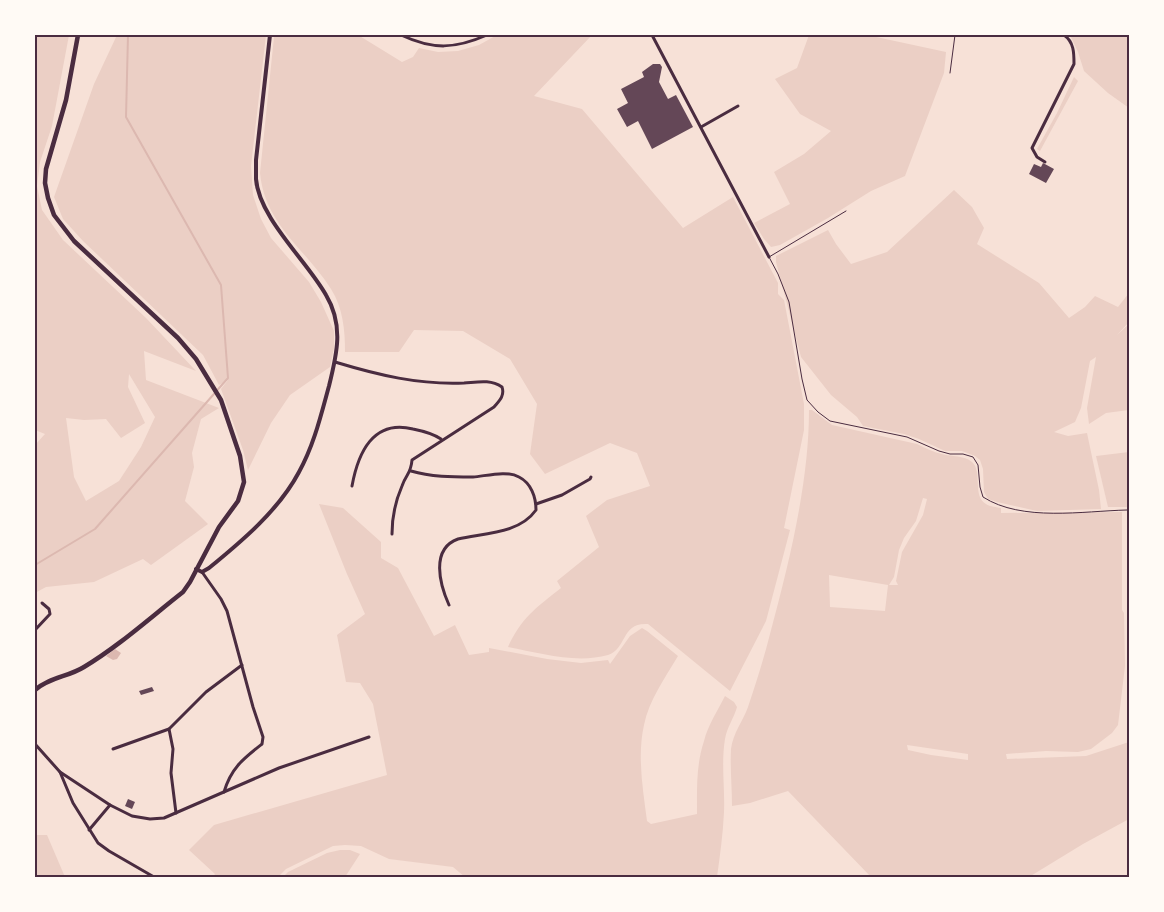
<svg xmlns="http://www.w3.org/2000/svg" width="1164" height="912" font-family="'Libre Baskerville',serif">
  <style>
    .green { fill: #ebcfc5; fill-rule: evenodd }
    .water { fill: #dcb8b0 }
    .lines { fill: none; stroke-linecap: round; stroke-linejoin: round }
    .stream { stroke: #dcb8b0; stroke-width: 2 }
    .building { fill: #644757 }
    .service { stroke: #4a2c40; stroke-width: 1 }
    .minor { stroke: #4a2c40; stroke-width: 3 }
    .tertiary { stroke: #4a2c40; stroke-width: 4 }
    .secondary { stroke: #4a2c40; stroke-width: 4.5 }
    .neatline { fill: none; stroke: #4a2c40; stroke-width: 2 }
  </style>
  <rect width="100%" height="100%" fill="#f7e1d7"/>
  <!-- green -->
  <g class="green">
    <path d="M35,35h34l-17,91 -12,36 -3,24 5,24 21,30 83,78 50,53 -52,-20 2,29 73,28 -18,11 -9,34 2,14 -9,34 23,23 -57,41 -8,-6 -49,23 -48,5 -11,6v-148l10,-11 -10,-4zM129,374l26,43 -14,30 -22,34 -33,20 -12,-24 -8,-59 18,2 22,-1 15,19 24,-15 -17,-36z"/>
    <path d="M117,35h149l-15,131 2,29 8,24 10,19 38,44 12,20 13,29v17l-4,19 -40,28 -19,28 -23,47 -5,-20 -22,-61 7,-9 -9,5 -16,-30 -120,-114 -20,-22 -9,-22 40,-113z"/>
    <path d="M272,35h86l44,27 11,-5 6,-9 19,4 20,-1 21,-6 18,-10h95l-58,61 48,13 101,119 50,-31 45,86v11l6,6 20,104v26l-20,98 6,2 -24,91 -36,70 -82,-67c-27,-2 -21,25 -40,31 -32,9 -68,-2 -100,-8 13,-29 29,-40 53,-59l-4,-7 42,-34 -13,-31 21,-16 43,-14 -13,-33 -27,-10 -65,31 -15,-20 7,-50 -27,-45 -47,-28 -49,-1 -15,22h-54c0,-22 -2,-44 -14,-63 -26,-41 -66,-64 -71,-116l14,-136z"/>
    <path d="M809,35h58l79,17 -2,21 -39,103 -34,15 -43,27 -48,27 -9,2 -7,-8 -10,-16 36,-19 -16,-32 30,-18 27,-23 -31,-17 -25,-35 22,-11z"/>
    <path d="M1070,35h59v73l-21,-15 -24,-22 -6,-19z"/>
    <path d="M1074,77l4,4 -38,70 -3,-2 20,-36z"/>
    <path d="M954,190l18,17 12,21 -7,16 62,39 30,35 16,-11 10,-11 23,11 11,-14v29l-12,13 12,-11v86l-23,3 -17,11 -2,-16 9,-51 -6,4 -9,47 -6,14 -21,10 14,4 19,-3 12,57 2,19 -64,2 -40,-9 -9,-3 -4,-7 -1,-23 -3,-9 -5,-4 -13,-5h-17l-26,-12 -15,-5 -41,-8 -6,-9 -26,-22 -30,-38 -25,-95v-6l52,-26 8,14 15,20 36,-12z"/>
    <path d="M809,410h3l20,15 85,19c8,4 16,8 25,10 10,3 22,1 30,8 11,10 0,34 14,42 4,3 11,3 15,4v5l121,-1v98l2,3 1,53 -7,59 -6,8 -21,16 -13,3 -32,-1 -40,3 1,5 79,-3 43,-14v77l-46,25 -54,33h-158l-83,-86 -38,12 -18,3c0,-19 -2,-39 -1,-57 2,-16 12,-28 17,-42 8,-24 16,-49 22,-73 19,-71 39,-151 39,-224zM923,498l4,1 -4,16 -21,37 -6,29 2,4h-9l5,-8 5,-27 5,-12 12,-17zM829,575l59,10 -3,26 -55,-4zM907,745l61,9v6l-37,-5 -23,-5z"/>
    <path d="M1129,452v55h-21l-12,-51z"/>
    <path d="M319,504l24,4 38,34v16l17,10 36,68 21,-11 14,30 20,-3v-4l58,11 34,4 27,-3 2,4 20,-28 12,-8 5,3 31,25c-13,22 -29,44 -34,69 -7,31 -1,65 3,96l4,3 46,-10c0,-25 -1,-49 7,-73 4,-16 14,-31 21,-45l9,6 3,5c-3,11 -10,20 -12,32 -4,24 0,49 -1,73 -1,22 -4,43 -7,65h-252l-12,-10 -64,-8 -28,-13 -16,-1 -12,1 -47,23 -8,8h-65l2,-3 -26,-24 25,-25 173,-50 -14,-71 -13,-21 -14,-1 -9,-47 28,-21 -18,-40z"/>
    <path d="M35,835h12l18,42h-30z"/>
    <path d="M340,850h10l10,4 -15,23h-62l5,-5 39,-19z"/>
  </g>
  <!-- water -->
  <path class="water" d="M115,649l6,4 -4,6 -4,1 -7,-4z"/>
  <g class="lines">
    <!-- stream -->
    <path class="stream" d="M35,565l60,-36 133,-151 -7,-93 -95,-168 2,-82"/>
  </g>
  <!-- building -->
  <g class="building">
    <path d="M653,64h7l2,3 -3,15 9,17 8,-4 17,32 -41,22 -14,-28 -11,6 -10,-18 11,-6 -7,-14 23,-12 -2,-5z"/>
    <path d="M1043,163l11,6 -8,14 -17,-9 5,-10 7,3z"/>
    <path d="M152,687l2,4 -13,4 -2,-4z"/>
    <path d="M128,799l7,3 -3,7 -7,-3z"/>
  </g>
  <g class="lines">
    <!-- service -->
    <g class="service">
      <path d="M950,73l5,-38"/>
      <path d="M846,211l-77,46 9,17 11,28 13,77 5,21 11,12 12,9 77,16 32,14 11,3h13l10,3 5,8 2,22 3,10c39,25 100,14 144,13"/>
    </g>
    <!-- minor -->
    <g class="minor">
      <path d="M401,35c32,15 54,14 86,0"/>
      <path d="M652,35l117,222"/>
      <path d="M701,127l37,-21"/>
      <path d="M1045,162l-8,-5 -5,-9 42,-84c0,-11 0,-22 -10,-29"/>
      <path d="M335,362c43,13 84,23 129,21 14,-1 26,-4 38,4 3,9 -3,14 -8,20l-82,53c-1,14 -6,14 -10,26 -7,16 -10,31 -10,48"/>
      <path d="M411,471c20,6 41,6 62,6 13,-1 34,-7 46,0 12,6 17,20 17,33 -17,24 -52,23 -78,29 -28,10 -18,46 -9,66"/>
      <path d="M352,486c6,-33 21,-67 61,-57 10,2 19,4 28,10"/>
      <path d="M536,504l26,-9 28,-16 1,-2"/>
      <path d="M202,572l19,27 6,12 26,96 10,30 -1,7c-19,15 -31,24 -38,48"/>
      <path d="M35,630l15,-16 -1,-5 -7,-6"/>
      <path d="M169,729l4,20 -2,24 5,40"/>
      <path d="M35,744l25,28 13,31 25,40 11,8 45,26"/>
      <path d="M113,749l56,-20 37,-37 36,-27"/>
      <path d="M60,772l50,33 22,11 18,3 14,-1 115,-50 90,-31"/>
      <path d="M89,830l21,-25"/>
    </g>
    <!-- tertiary -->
    <path class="tertiary" d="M196,569l6,3 7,-4c33,-27 70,-58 90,-96 15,-27 22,-57 30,-86 8,-32 15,-61 -3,-91 -19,-34 -67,-77 -70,-116 0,-6 0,-12 0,-19l14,-125"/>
    <!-- secondary -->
    <path class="secondary" d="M35,690c15,-13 33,-13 49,-23 35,-21 67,-50 99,-75l7,-10 29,-55 19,-26 6,-19 -4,-26 -19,-56 -25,-41 -18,-21 -104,-97 -20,-26 -6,-17 -3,-15 1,-14 20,-69 12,-65"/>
  </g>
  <!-- border -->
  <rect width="1164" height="912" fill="none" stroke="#fffaf5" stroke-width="72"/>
  <rect x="36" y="36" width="1092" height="840" class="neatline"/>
</svg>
